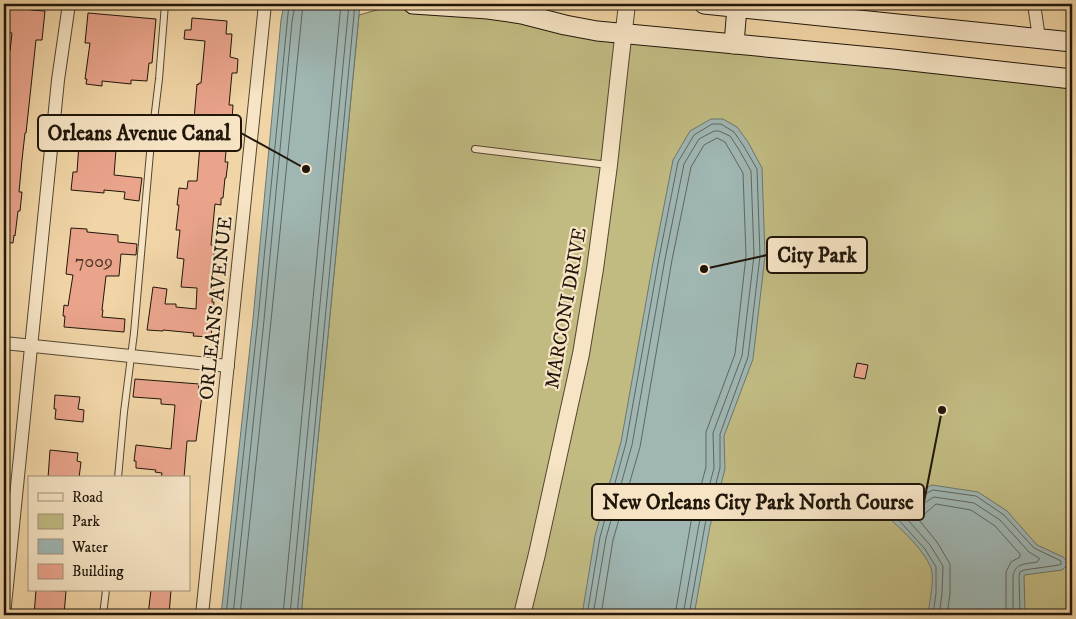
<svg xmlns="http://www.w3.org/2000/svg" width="1076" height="619" font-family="'IM FELL DW Pica',serif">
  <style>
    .green { fill: #c1bb82; stroke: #706846 }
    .water { fill: #9fb6b3; stroke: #6c766f }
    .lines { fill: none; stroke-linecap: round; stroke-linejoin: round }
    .shore { stroke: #60665e; stroke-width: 1 }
    .building { fill: #eaa48c; stroke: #20160a }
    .service-casing { stroke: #544631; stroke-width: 8 }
    .minor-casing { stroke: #544631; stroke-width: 14 }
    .tertiary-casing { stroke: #544631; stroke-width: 18 }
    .secondary-casing { stroke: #20160a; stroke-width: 21 }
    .service { stroke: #f6e4c5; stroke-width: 6 }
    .minor { stroke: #f6e4c5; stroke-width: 12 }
    .tertiary { stroke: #f6e4c5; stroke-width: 16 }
    .secondary { stroke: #f6e4c5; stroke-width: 19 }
    .labels { text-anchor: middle; stroke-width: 4.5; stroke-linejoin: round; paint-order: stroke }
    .number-label { font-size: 18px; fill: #523a2a }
    .street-label { font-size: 20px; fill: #20160a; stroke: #f6e4c5 }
    .leader { fill: none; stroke: #20160a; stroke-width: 2 }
    .callout-dot { fill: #20160a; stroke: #f6e4c5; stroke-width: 2 }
    .callout { fill: #f6e4c5; stroke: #20160a; stroke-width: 2 }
    .callout-label { font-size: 21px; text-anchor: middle; font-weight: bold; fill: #20160a }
  </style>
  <rect width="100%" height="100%" fill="#f1d5a6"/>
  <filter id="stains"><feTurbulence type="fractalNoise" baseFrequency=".004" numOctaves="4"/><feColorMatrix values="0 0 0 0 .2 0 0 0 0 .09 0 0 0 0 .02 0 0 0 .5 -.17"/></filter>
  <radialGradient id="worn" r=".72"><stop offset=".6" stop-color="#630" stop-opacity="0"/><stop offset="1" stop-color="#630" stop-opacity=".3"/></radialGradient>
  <!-- green -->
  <path class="green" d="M398,4h15l659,75v536h-771l58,-600z"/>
  <!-- water -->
  <g class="water">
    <path d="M284,4h76l-59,611h-80l32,-296 28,-299z"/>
    <path d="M711,119h12l14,8 11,15 14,26 3,88 -12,103 -29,77 1,33 -15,57 -16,89h-112l13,-79 26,-94 33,-185 19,-97 17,-29z"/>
    <path d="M932,485l46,7 29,19 30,34 26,12 7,6 -8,7 -38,5 1,38 -2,2h-95c1,-11 7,-37 3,-47 -8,-20 -33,-42 -49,-56l24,-6 16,-16z"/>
  </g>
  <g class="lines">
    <!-- shore -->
    <g class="shore">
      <path d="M226,615l32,-296 31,-315"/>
      <path d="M233,615l31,-295 28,-298 3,-18"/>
      <path d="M240,615l31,-294 32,-317"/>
      <path d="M283,615l58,-611"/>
      <path d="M290,615l59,-611"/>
      <path d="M297,615l58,-611"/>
      <path d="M587,615l13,-78 26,-94 33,-185 19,-96 16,-27 18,-11h9l13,8 9,13 14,24 3,87 -12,101 -28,77v34l-15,57 -16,90"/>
      <path d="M593,615l13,-77 26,-93 33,-186 19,-95 15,-25 15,-8h5l11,5 8,12 13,23 3,85 -12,100 -29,77 1,35 -15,56 -16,91"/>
      <path d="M601,615l12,-75 27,-93 32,-187 19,-93 13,-22 13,-7 8,4 18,31 3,83 -11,98 -29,78v35l-15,55 -16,93"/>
      <path d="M933,615l3,-22v-26l-11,-18 -30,-33 1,-3 13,-3 16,-16 8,-4 43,6 28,19 30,33 27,13v3l-2,1 -35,5 -4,2 -1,4 1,39"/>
      <path d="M939,615l3,-21 1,-28 -13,-21 -23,-26c7,-7 19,-18 27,-22l40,6 26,17 29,32 10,6v2l-2,2c-11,2 -22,1 -24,14v39"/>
      <path d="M947,615l3,-22v-29l-13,-22 -18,-22 1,-2 16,-14 35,6 24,16 25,28v3l-9,5 -5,10v43"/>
    </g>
  </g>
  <!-- building -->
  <g class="building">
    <path d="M4,4l27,3v3l14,1 -3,29h-6l-10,93h-1l-3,27 -3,32h3l-2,19h-2l-3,25 -1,-1 -1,8 -9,-1v-147h1l2,-24h-3v-21l6,1 2,-18 -8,-1z"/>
    <path d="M88,13l68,6 -4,44h-3l-2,18 -16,-1v4l-29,-3v5l-16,-2 1,-5h-2l5,-36h-5z"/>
    <path d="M192,18l35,3 -1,13h6l-2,23 8,2 -1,14h-5l-3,32h4l-1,15h-3l-4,42h3l-2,16h-1l-2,20h-2v7l-6,-1 -4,41 4,1 -3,30h2l-2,26h2l-3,35 -18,-1 1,-3 -31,-3v1l-16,-1 6,-43 14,2 -2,15h11v3l20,2 1,-21 -16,-1 3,-28 -7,-1 3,-28h-4l3,-25h-2l2,-17 8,1 1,-8h9l3,-36 -15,-1 1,-14 7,1 4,-47 1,1 1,-2h2l4,-42 -21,-2 1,-9h6z"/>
    <path d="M81,116l25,3v7l19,1 -1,11 -7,-1 -3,38 28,3 -3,23 -15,-2 1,-7 -21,-2v3l-33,-3 2,-18h4z"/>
    <path d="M71,228l16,1v3l31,3v7l19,2 -1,11 -15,-1 -2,22h-13l-4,34h1l-1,7 23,2 -1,13 -60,-5 1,-11h-2l1,-11 4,1 5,-31 -7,-1z"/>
    <path d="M857,363l11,2 -3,14 -11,-2z"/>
    <path d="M135,379l64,5 -1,11h4l-6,46h-9l-3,37h-23l1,-5 -7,-1 1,-2 -20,-2v-7h-2l2,-16 35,4 4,-44 -14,-1v-5l-28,-2z"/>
    <path d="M55,395l25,2 -2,12 6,1 -1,12 -28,-3 1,-10h-2z"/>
    <path d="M50,450l28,3 -1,8 4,1 -2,16h-31z"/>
    <path d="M36,590l30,1 -2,24h-30z"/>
    <path d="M151,590h20l-2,25h-21z"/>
  </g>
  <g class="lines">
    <defs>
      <g id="service">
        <path d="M475,149l133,16"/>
        <path d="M118,478l6,-66 10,-79 16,-180 9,-74 6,-75"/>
        <path d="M103,615l3,-25"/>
      </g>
      <g id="minor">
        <path d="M1034,4l5,34"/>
        <path d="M4,343l224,23"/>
        <path d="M4,615l54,-535 11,-76"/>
        <path d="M202,615l63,-611"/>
      </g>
      <path id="tertiary" d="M522,615l15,-61 44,-200 14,-85 14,-104 11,-101 7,-60"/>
      <g id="secondary">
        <path d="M413,4l75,5 34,5 43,11 32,6 296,28 179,20"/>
        <path d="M704,4l368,38"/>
        <path d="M734,44l3,-37"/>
      </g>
    </defs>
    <!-- service casing -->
    <use href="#service" class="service-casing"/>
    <!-- minor casing -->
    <use href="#minor" class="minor-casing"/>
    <!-- tertiary casing -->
    <use href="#tertiary" class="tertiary-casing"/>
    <!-- secondary casing -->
    <use href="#secondary" class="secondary-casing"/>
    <!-- service -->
    <use href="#service" class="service"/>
    <!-- minor -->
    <use href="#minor" class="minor"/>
    <!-- tertiary -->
    <use href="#tertiary" class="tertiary"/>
    <!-- secondary -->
    <use href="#secondary" class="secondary"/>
  </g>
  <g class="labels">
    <!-- number labels -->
    <g class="number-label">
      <text x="94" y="267">7009</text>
    </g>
    <!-- street labels -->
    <g class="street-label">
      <text transform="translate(215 308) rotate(-84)" y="7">ORLEANS AVENUE</text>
      <text transform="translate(565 308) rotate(-80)" y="7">MARCONI DRIVE</text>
    </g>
  </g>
  <!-- callouts -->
  <path class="leader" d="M306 169L241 133M704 269L767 255M942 410L924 502"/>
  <g class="callout-dot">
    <circle cx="306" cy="169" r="5"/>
    <circle cx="704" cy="269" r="5"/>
    <circle cx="942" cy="410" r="5"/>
  </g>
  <g class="callout">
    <rect x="38" y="115" width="203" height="36" rx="5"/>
    <rect x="767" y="237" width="100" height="36" rx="5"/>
    <rect x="592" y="484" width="332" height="36" rx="5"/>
  </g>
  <g class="callout-label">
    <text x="139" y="140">Orleans Avenue Canal</text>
    <text x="817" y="262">City Park</text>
    <text x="758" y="509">New Orleans City Park North Course</text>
  </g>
  <!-- margin -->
  <rect width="1076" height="619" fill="none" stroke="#f1d5a6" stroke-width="20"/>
  <rect x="5" y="5" width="1066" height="609" fill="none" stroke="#20160a" stroke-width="2.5"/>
  <rect x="10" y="10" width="1056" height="599" fill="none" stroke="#20160a"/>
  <!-- legend -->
  <rect x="28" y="476" width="162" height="115" fill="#f6e4c5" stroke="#a0927a"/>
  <rect x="38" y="493" width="25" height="8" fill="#f6e4c5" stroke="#a0927a"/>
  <text x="72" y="502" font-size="15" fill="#20160a">Road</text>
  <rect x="38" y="514" width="25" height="15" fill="#c1bb82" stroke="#a0927a"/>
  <text x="72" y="526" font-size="15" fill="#20160a">Park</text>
  <rect x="38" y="539" width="25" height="15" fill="#9fb6b3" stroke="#a0927a"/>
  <text x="72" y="552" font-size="15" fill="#20160a">Water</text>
  <rect x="38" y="564" width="25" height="15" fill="#eaa48c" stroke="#a0927a"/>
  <text x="72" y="576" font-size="15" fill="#20160a">Building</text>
  <rect width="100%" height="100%" filter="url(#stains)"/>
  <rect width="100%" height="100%" fill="url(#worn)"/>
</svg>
